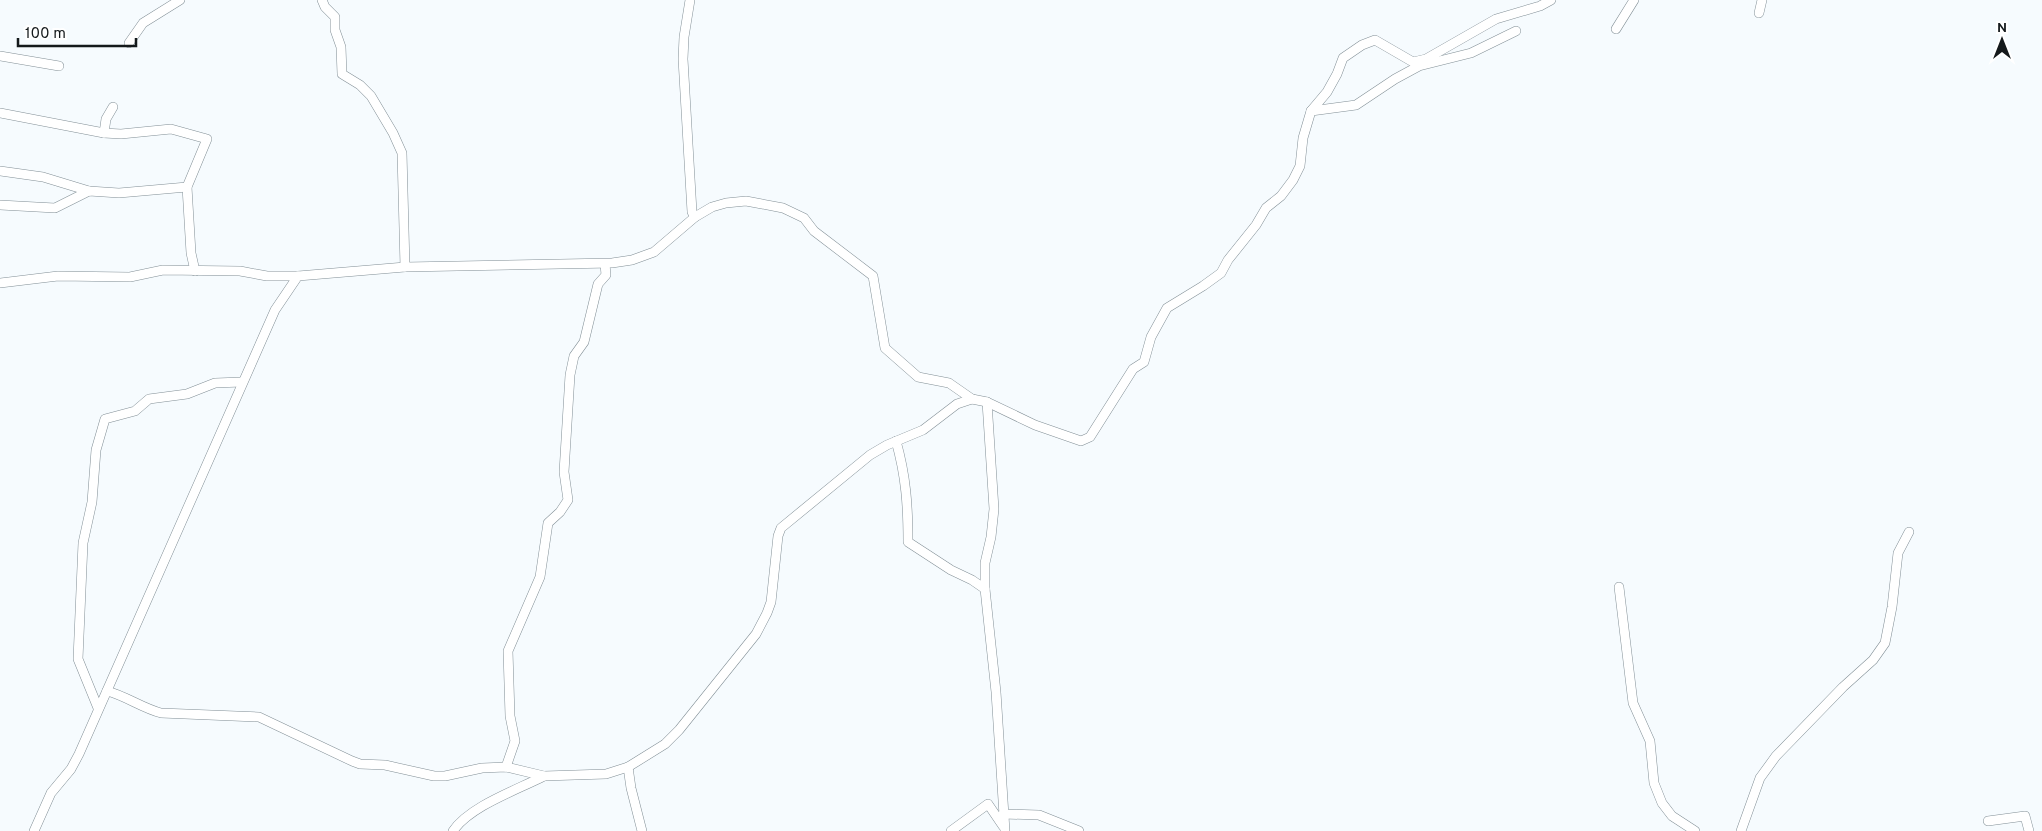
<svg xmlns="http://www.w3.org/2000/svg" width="2042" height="831" font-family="Overpass,sans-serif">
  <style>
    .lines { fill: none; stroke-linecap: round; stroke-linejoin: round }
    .minor-casing { stroke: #828f96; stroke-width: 10 }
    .minor { stroke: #fff; stroke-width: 9 }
  </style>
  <rect width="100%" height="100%" fill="#f6fbfe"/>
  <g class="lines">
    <defs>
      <g id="minor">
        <path d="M322,0l3,7 10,10v13l6,17 1,27 18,11 11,11 22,37 9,20 3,114"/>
        <path d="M690,0l-6,37 -1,22 9,153 3,5"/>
        <path d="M1759,13l3,-13"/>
        <path d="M1616,29l18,-29"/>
        <path d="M129,43l14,-20 37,-23"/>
        <path d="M0,56l59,10"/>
        <path d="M1311,111l45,-6 39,-26 24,-13 52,-13 45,-22"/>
        <path d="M0,113l104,20 17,1 50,-5 36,10 -20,48 4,66 4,18"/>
        <path d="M104,133l2,-14 7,-12"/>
        <path d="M0,171l43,6 46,14"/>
        <path d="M0,205l55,3 34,-17 30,2 68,-6"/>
        <path d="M0,283l58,-7 72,1 33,-7 77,1 27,5h31"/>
        <path d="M987,402l7,107 -3,28 -6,26v26l11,103 9,139"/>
        <path d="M896,441c10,35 12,65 12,101l43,28 21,10 13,9"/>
        <path d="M1619,587l14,116 17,38 4,42 8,20 10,13 23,15"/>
        <path d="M107,691c19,5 35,17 54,22l98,4 93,44 8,3 25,1 49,11h11l37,-8 24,-1 38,9 62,-2 22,-7 37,-23 14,-14 77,-96 11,-21 4,-11 7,-66 3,-8 89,-73 17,-10 36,-15 34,-26 15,-5"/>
        <path d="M98,708l-20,-49 5,-116 9,-41 4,-52 9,-31 30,-8 14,-12 38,-5 28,-11 27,-1"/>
        <path d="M506,767l9,-26 -5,-25 -2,-65 32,-74 8,-54 12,-11 8,-12 -4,-28 6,-97 4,-19 10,-14 14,-58 8,-9 -1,-11"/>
        <path d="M628,767l3,21 11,43"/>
        <path d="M1003,814l36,1 40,16"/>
        <path d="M1988,821l37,-5 4,15"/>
        <path d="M34,831l17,-38 20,-24 8,-15 196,-444 23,-34 107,-9 207,-4 20,-3 22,-8 41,-35 17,-10 14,-4 20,-2 37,7 21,10 10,13 59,45 12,72 33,29 31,6 23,16 15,3 48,23 46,16 9,-4 43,-68 11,-7 7,-25 16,-29 36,-22 18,-13 7,-13 28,-35 10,-17 15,-12 12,-16 7,-14 3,-28 8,-27 16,-19 10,-18 6,-16 19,-13 13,-5 38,22 13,-3 70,-40 44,-13 11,-6"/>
        <path d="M453,831c17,-25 64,-41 91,-55"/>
        <path d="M951,831l37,-27 15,22"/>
        <path d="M1741,831l19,-53 16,-22 67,-69 30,-27 12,-17 7,-36 6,-54 11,-21"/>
      </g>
    </defs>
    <!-- minor casing -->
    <use href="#minor" class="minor-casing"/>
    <!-- minor -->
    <use href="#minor" class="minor"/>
  </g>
  <!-- north arrow -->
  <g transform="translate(2002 40)" stroke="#ffffff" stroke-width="4" paint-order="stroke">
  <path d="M0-4L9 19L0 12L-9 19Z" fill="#14191b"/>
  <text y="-8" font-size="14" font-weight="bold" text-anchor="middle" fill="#14191b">N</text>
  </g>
  <!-- scale -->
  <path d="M18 38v8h118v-8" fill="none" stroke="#14191b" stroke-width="2.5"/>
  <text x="25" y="38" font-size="15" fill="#14191b" stroke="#ffffff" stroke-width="4" paint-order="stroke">100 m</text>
</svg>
